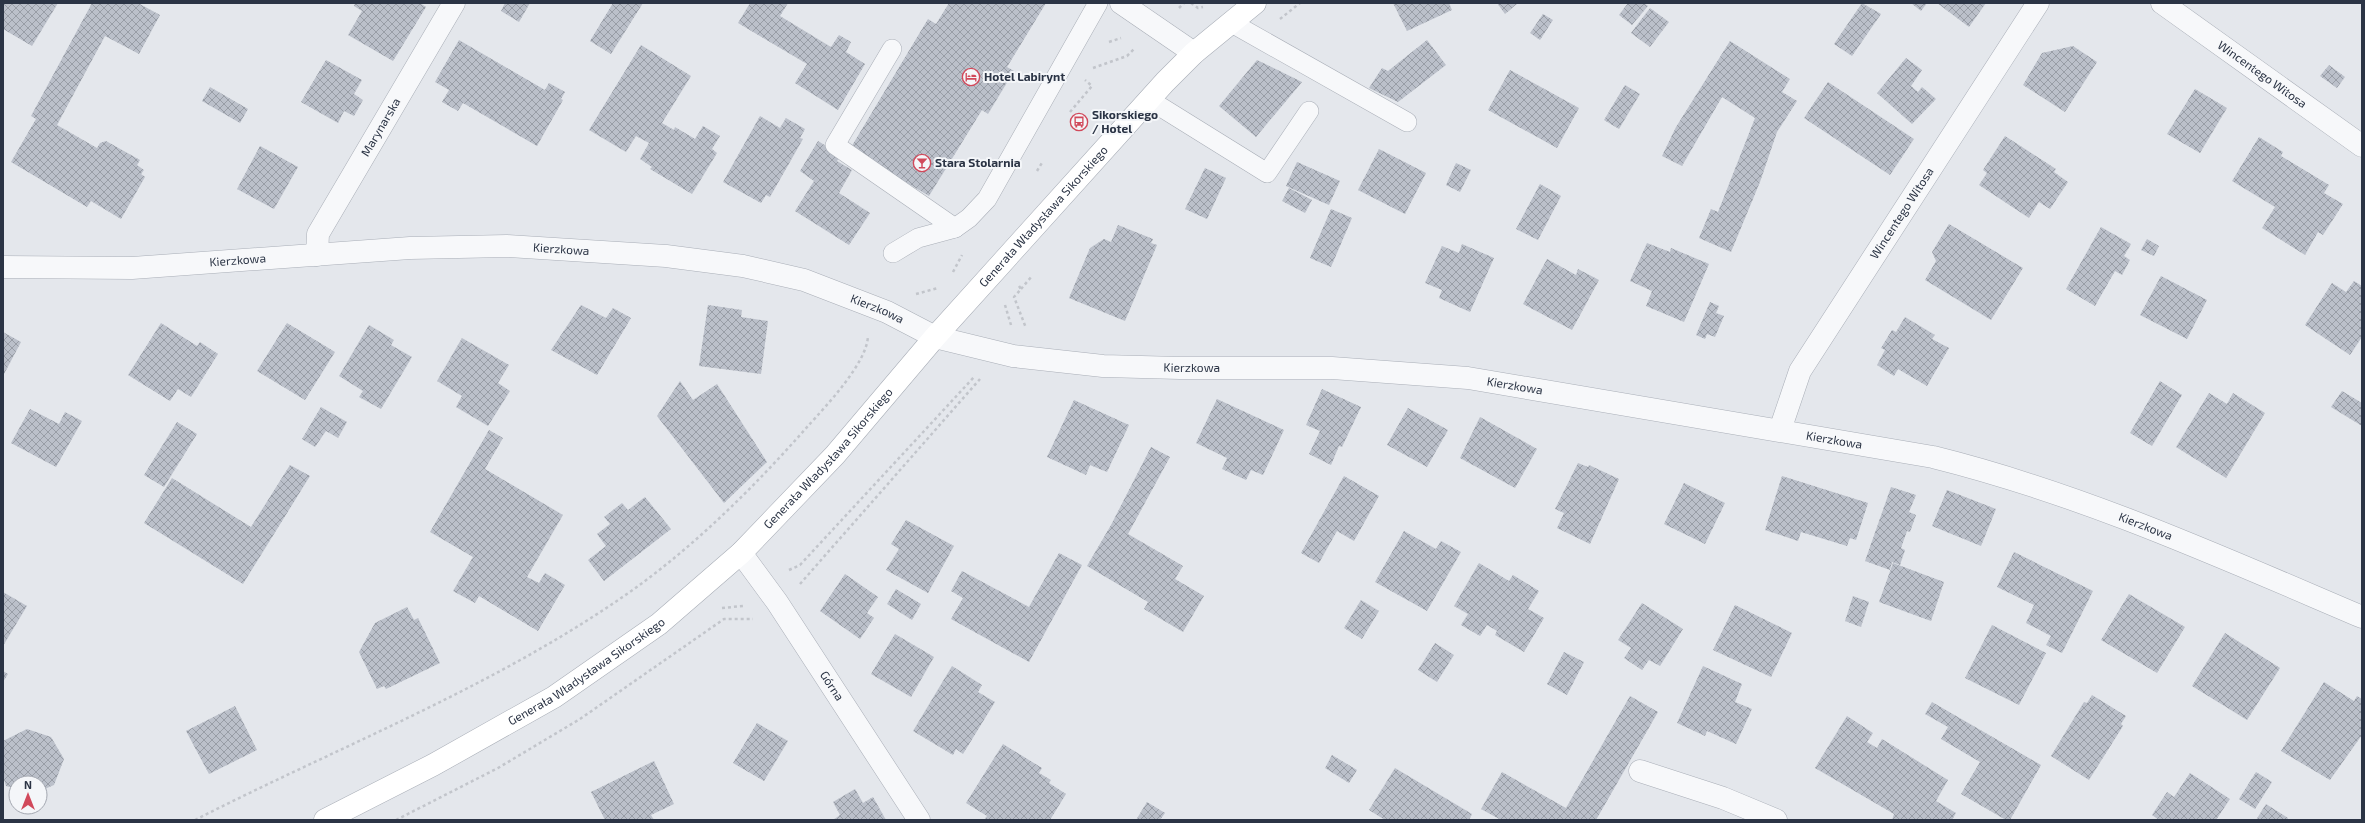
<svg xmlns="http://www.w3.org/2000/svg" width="2365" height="823" font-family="'Exo 2',sans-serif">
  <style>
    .building { fill: url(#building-cross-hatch) }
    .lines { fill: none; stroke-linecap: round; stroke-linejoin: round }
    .lane-casing { stroke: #a9aeb7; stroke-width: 20 }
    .street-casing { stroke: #a9aeb7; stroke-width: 23 }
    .secondary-casing { stroke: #a9aeb7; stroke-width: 23 }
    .path { stroke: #c2c5cb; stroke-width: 2.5; stroke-dasharray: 3 3; stroke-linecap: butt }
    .lane { stroke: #f7f8fa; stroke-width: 19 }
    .street { stroke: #f7f8fa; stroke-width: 22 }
    .secondary { stroke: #fff; stroke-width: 22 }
    .labels { text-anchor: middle; stroke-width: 4; stroke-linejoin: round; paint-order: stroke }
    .street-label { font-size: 12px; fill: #2b3445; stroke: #f4f6f9 }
    .poi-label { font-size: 12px; font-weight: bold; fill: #2b3445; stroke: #f4f6f9; text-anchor: start }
  </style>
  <defs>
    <pattern id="building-cross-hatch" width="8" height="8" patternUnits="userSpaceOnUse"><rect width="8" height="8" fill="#bbc0ca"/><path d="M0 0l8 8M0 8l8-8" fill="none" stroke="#989da6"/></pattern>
  </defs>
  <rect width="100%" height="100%" fill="#e4e7ec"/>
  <!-- building -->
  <g class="building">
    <path d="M3,3h55l-26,43 -29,-17z"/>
    <path d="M92,3h46l22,12 -21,39 -34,-18 -48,89 40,23 3,-5 6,-2 34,19 -3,5 7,5 -3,4 4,3 -24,42 -30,-18 -4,6 -76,-45 25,-43 -5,-3z"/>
    <path d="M355,3h65l6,4 -33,54 -45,-26 14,-24 -8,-5z"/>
    <path d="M505,3h25l-11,19 -18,-11z"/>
    <path d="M613,3h30l-32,51 -21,-13z"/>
    <path d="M750,3h38l-8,13 51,31 8,-12 12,7 -5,10 19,12 -27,46 -43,-27 12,-19 -69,-41z"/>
    <path d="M949,3h97l-39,64 7,4 -26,43 -6,-4 -53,86 -79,-47 78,-130 8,5z"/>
    <path d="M1393,3h56l3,7 -45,21z"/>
    <path d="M1497,3h21l-13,11z"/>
    <path d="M1628,3h16l4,3 -16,19 -13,-10z"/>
    <path d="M1862,3l19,11 -29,42 -18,-12z"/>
    <path d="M1911,3h16l-6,8z"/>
    <path d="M1937,3h49l-17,24z"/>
    <path d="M1650,8l19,14 -19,25 -19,-14z"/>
    <path d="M1543,14l10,6 -13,20 -10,-7z"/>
    <path d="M459,40l86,50 4,-7 16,9 -4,7 2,1 -26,46 -74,-43 -5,8 -16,-9 7,-12 -14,-8z"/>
    <path d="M1427,40l19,25 -48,37 -29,-14 13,-20 6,3z"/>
    <path d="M1730,41l60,38 -8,13 15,9 -20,31 -17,50 -29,70 -32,-14 12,-29 7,3 37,-94 -33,-21 -40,69 -20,-10 14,-29z"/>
    <path d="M641,45l50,31 -29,47 12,7 1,-3 20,12 8,-13 17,10 -8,13 5,4 -25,41 -42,-25 2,-2 -12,-8 9,-16 -13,-7 -10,16 -37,-22z"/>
    <path d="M2073,46l24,16 -32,50 -42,-27 19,-32z"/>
    <path d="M1906,58l16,12 -11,16 7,6 4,-5 14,12 -24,25 -35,-31z"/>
    <path d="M326,60l36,20 -8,14 9,6 -9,16 -10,-5 -6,12 -37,-21z"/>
    <path d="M1257,60l45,22 -46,55 -37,-31z"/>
    <path d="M2329,65l16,12 -8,11 -17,-12z"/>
    <path d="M1510,70l69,38 -22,40 -69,-38z"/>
    <path d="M1828,82l86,57 -24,36 -86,-57z"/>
    <path d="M1625,85l15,9 -21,35 -15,-9z"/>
    <path d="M210,87l38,22 -8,14 -38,-22z"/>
    <path d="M2195,89l32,19 -27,45 -33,-19z"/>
    <path d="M760,116l20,12 6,-10 19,11 -5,9 3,1 -33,58 -4,-2 -5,8 -38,-21z"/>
    <path d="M2005,136l51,33 -2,3 14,10 -18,27 -11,-7 -10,16 -50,-33 8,-12 -4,-3z"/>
    <path d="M2259,137l24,15 -2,4 48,29 -5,8 19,11 -20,31 -5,-3 -13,23 -43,-27 13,-21 -43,-26z"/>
    <path d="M818,141l23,14 -4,6 15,9 -13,23 31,20 -21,32 -54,-34 19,-30 -14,-10z"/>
    <path d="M260,146l38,21 -24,42 -37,-20z"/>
    <path d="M1379,149l47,24 -21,41 -47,-24z"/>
    <path d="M1297,162l43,19 -11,24 -43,-19z"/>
    <path d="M1456,163l15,7 -11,22 -14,-7z"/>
    <path d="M1205,168l21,10 -19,41 -22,-10z"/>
    <path d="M1540,184l21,12 -23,44 -22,-11z"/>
    <path d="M1289,188l23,12 -7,13 -23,-12z"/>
    <path d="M1331,209l21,9 -21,49 -21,-9z"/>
    <path d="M1949,224l74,44 -32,52 -66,-40 11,-19 -4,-9z"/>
    <path d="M1118,225l35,14 -2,4 6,2 -32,76 -56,-23 21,-50 14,-9 7,3z"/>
    <path d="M2101,227l30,17 -7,12 6,4 -8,15 -7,-4 -20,35 -29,-17z"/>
    <path d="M2147,239l12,7 -5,10 -13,-6z"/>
    <path d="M1647,243l23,9 1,-4 38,16 -25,58 -38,-16 6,-15 -22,-10z"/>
    <path d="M1462,244l32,14 -24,54 -31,-14 3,-8 -17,-7 17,-37 17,7z"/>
    <path d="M1547,259l29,16 2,-6 21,11 -27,50 -49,-26z"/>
    <path d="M2161,276l46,24 -20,39 -47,-24z"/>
    <path d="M2354,281l8,5v51l-12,18 -45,-30 27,-42 14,9z"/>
    <path d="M1710,302l9,4 -3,7 8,3 -9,21 -8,-3 -2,5 -9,-4z"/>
    <path d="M581,305l25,13 7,-10 18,10 -34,57 -46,-25z"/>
    <path d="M708,305l34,5 -1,7 27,4 -7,53 -62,-8z"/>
    <path d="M1905,317l30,18 -3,4 17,9 -22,38 -29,-17 -4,7 -17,-11 8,-15 -4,-2 11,-18 4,2z"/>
    <path d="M161,323l36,23 3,-4 18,12 -27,43 -13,-8 -8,12 -42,-26z"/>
    <path d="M287,323l48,29 -30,48 -48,-29z"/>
    <path d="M369,325l25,15 -3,5 21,12 -31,52 -22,-12 4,-6 -24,-15z"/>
    <path d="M3,332l18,10 -18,34z"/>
    <path d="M462,338l47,27 -11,18 12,8 -22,35 -32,-19 6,-11 -25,-15z"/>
    <path d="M680,381l13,19 24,-16 50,78 -43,41 -67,-87z"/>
    <path d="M2160,381l22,14 -30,51 -22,-13z"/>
    <path d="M1322,389l39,18 -19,40 -3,-1 -8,19 -22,-11 11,-23 -14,-6z"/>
    <path d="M2342,391l20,12v23l-31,-19z"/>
    <path d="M2209,393l18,11 6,-11 32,20 -39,65 -50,-31z"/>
    <path d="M1217,399l67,31 -21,45 -12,-5 -5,10 -24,-11 5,-11 -31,-15z"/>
    <path d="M1074,400l55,25 -22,47 -17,-7 -4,10 -39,-18z"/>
    <path d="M321,407l26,15 -9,16 -12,-7 -11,16 -13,-8z"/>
    <path d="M1408,408l40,22 -21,37 -40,-22z"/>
    <path d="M30,409l29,15 6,-12 17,9 -26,46 -45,-24z"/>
    <path d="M1480,417l57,32 -22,39 -55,-30z"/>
    <path d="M177,422l20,12 -33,53 -20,-12z"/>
    <path d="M489,430l14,8 -18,31 78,46 -36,62 12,6 6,-10 20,12 -27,46 -59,-35 -4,7 -22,-12 20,-34 -43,-25z"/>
    <path d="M1151,447l19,10 -42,77 55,32 -8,13 29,17 -21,36 -39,-23 4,-7 -61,-36 24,-41z"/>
    <path d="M1578,463l10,4 1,-2 30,14 -29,65 -33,-16 7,-15 -9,-4z"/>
    <path d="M290,465l20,11 -67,108 -99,-61 28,-45 79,49z"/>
    <path d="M1344,476l35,20 -25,45 -17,-10 -18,32 -18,-10z"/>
    <path d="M1782,476l86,27 -12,37 -6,-2 -3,8 -46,-14 -3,9 -33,-11z"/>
    <path d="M1684,483l41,20 -20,41 -41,-20z"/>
    <path d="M1891,487l25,8 -7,17 7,3 -6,17 -3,-1 -6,17 4,2 -5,15 -8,-3 -2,8 -25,-9z"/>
    <path d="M1947,490l49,19 -15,37 -49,-20z"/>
    <path d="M645,497l26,32 -67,52 -16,-21 18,-14 -9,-12 13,-10 -6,-7 18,-14 6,7z"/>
    <path d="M906,520l48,26 -26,47 -42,-23 13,-21 -8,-5z"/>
    <path d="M1404,531l32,18 5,-8 20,11 -34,59 -52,-29z"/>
    <path d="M2014,552l79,39 -31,62 -16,-8 5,-9 -25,-13 8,-18 -37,-18z"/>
    <path d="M1059,553l23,12 -53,97 -78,-43 12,-21 -12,-7 11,-20 67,36z"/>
    <path d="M1479,563l30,18 4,-6 26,16 -11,18 16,9 -20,34 -29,-17 2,-4 -10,-6 -7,11 -19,-11 7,-11 -14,-8z"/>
    <path d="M1893,563l51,19 -13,39 -52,-19z"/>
    <path d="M845,574l33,23 -11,16 7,5 -14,21 -40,-28z"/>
    <path d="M896,589l25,15 -9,16 -25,-16z"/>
    <path d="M3,592l24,14 -24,40z"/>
    <path d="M2129,594l56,33 -28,46 -56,-33z"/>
    <path d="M1853,596l16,6 -8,25 -16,-6z"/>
    <path d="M1361,600l18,11 -17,28 -18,-11z"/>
    <path d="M1642,603l41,26 -23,37 -11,-6 -7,10 -18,-12 7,-10 -13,-8z"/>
    <path d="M1735,605l57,28 -21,44 -58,-27z"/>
    <path d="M407,607l7,13 4,-2 22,45 -54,26 -2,-3 -7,3 -18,-37 16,-29z"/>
    <path d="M1992,625l54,28 -27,52 -54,-27z"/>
    <path d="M2225,633l55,35 -33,52 -55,-34z"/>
    <path d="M895,634l39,23 -23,40 -40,-23z"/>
    <path d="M1435,643l19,12 -17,27 -19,-12z"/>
    <path d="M1564,652l20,10 -17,33 -20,-11z"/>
    <path d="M952,666l30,19 -4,7 17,10 -32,52 -7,-5 -3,6 -40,-24z"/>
    <path d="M1703,666l39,18 -7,18 17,7 -16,35 -29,-13 -2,5 -28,-13z"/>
    <path d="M3,671l5,3 -5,8z"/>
    <path d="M2324,682l30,19 3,-5 5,3v36l-32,45 -49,-29z"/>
    <path d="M2092,695l34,21 -5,8 2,2 -34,54 -38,-24 33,-54 3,1z"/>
    <path d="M1630,696l28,16 -62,108h-95l-20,-11 21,-37 64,36z"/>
    <path d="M1932,702l109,63 -31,55h-4l-45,-26 19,-32 -39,-23 7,-12 -23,-13z"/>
    <path d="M235,706l22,44 -48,24 -23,-43z"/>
    <path d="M1847,716l26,17 -6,9 10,6 5,-9 66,41 -12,21 20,12 -4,7h-60l2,-6 -79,-46z"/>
    <path d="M757,723l31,18 -24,40 -31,-18z"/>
    <path d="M27,729l24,8 13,22 -10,26 -14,6v-8h-24v6l-10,-3 -3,-9v-36z"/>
    <path d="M1003,744l39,24 -3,5 12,7 -2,3 17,11 -16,26h-66l3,-4 -21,-13z"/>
    <path d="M1332,755l25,15 -8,13 -24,-15z"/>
    <path d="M654,761l20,43 -23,11 3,5h-49l-14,-28z"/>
    <path d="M1395,768l77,46 -3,6h-84l-16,-10z"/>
    <path d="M2256,772l16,10 -17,27 -16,-10z"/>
    <path d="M2190,773l40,26 -14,21h-57l-7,-5 15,-23 7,5z"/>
    <path d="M855,789l8,14 10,-6 13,23h-53l7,-5 -7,-13z"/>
    <path d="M1147,802l18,11 -5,7h-24z"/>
    <path d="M2266,804l22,14 -1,2h-31z"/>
  </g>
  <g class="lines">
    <defs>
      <g id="lane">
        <path d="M1230,22l177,100"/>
        <path d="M892,49l-57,96 120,83"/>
        <path d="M1148,99l119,74 42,-62"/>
        <path d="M893,253l25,-15 37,-10 14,-10 18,-19 111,-196"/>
      </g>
      <g id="street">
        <path d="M1121,3l73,50"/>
        <path id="s1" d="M2162,3l200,143"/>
        <path id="s2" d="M317,255l1,-21 136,-231"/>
        <path id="s3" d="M3,267l129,1 278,-20 97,-2 159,10 77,10 61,14 83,32 48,25 78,19 90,10 77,2h152l136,10 465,79c149,37 288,100 429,160"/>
        <path id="s4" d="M1780,430l20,-59 238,-368"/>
        <path id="s5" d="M741,553l36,49 142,218"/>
        <path d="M1640,771l83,27 53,22"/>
      </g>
      <g id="secondary">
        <path id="s6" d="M325,820l108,-55 121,-68 105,-73 82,-71 94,-98 100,-118 230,-255 29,-29 61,-50"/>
      </g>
    </defs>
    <!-- lane casing -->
    <use href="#lane" class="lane-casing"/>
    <!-- street casing -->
    <use href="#street" class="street-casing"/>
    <!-- secondary casing -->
    <use href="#secondary" class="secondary-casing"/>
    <!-- path -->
    <g class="path">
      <path d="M1191,3l7,5 5,-1"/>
      <path d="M1179,8l5,-5"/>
      <path d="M1280,19l20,-16"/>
      <path d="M1109,42l12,-4"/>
      <path d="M1093,68l34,-12 8,-8"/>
      <path d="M1070,112l22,-26 -7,-6"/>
      <path d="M1037,171l6,-10"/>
      <path d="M953,272l9,-17"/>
      <path d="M1019,286l2,3 -7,8 12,31"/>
      <path d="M1021,289l11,-13"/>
      <path d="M916,294l22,-6"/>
      <path d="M1005,305l6,20"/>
      <path d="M789,570l11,-5 175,-189"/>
      <path d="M800,584l180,-205"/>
      <path d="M722,608l21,-2"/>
      <path d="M195,820c147,-75 304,-135 439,-231 64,-46 122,-104 174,-163 18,-20 59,-63 60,-90"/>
      <path d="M396,820l102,-52 82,-49 144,-100h29"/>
    </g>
    <!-- lane -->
    <use href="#lane" class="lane"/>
    <!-- street -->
    <use href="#street" class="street"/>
    <!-- secondary -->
    <use href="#secondary" class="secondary"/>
  </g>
  <!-- icons -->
  <defs>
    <symbol id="hotel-ring" viewBox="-11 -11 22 22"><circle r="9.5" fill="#f4f6f9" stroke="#d1495b" stroke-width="1.5"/><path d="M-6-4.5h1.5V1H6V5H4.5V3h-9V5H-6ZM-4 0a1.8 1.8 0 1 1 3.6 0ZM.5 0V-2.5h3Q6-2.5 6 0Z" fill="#d1495b"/></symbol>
    <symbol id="bus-ring" viewBox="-11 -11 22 22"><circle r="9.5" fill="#f4f6f9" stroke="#d1495b" stroke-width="1.5"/><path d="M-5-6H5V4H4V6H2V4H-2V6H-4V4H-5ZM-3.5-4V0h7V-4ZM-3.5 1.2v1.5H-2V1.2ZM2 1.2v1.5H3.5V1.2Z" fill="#d1495b"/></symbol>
    <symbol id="bar-ring" viewBox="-11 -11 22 22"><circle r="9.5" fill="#f4f6f9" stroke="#d1495b" stroke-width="1.5"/><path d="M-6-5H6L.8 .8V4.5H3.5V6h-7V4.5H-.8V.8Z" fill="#d1495b"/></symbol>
  </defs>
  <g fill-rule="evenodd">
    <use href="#hotel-ring" x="961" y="67" width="20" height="20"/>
    <use href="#bus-ring" x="1069" y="112" width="20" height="20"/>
    <use href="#bar-ring" x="912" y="153" width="20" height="20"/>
  </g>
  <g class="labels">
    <!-- street labels -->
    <g class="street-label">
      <text dy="4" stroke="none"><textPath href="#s1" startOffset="123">Wincentego Witosa</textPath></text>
      <text dy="4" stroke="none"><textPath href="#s2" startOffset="145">Marynarska</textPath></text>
      <text dy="4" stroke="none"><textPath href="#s4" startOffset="250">Wincentego Witosa</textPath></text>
      <text dy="4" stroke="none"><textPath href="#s6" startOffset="949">Generała Władysława Sikorskiego</textPath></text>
      <text dy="4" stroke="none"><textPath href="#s3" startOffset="559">Kierzkowa</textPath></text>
      <text dy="4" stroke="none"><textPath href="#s3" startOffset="235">Kierzkowa</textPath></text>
      <text dy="4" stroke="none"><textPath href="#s3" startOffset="883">Kierzkowa</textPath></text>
      <text dy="4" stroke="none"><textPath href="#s3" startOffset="1207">Kierzkowa</textPath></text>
      <text dy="4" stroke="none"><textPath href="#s3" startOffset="1531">Kierzkowa</textPath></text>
      <text dy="4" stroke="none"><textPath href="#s3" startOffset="1855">Kierzkowa</textPath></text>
      <text dy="4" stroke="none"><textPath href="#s6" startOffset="625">Generała Władysława Sikorskiego</textPath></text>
      <text dy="4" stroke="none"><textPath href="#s3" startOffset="2179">Kierzkowa</textPath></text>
      <text dy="4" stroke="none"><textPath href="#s6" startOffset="301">Generała Władysława Sikorskiego</textPath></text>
      <text dy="4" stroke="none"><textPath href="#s5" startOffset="161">Górna</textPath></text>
    </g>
    <!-- poi labels -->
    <g class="poi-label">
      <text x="984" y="81">Hotel Labirynt</text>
      <text x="1092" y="119">Sikorskiego<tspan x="1092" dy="14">/ Hotel</tspan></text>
      <text x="935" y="167">Stara Stolarnia</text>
    </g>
  </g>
  <!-- border -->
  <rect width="2365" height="823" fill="none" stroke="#2b3445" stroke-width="8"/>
  <!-- north arrow -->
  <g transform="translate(28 795)"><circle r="19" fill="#f4f6f9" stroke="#a4a8b1"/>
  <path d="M0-3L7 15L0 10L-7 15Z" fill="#d1495b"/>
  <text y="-6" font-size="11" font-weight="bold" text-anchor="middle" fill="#2b3445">N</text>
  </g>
</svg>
